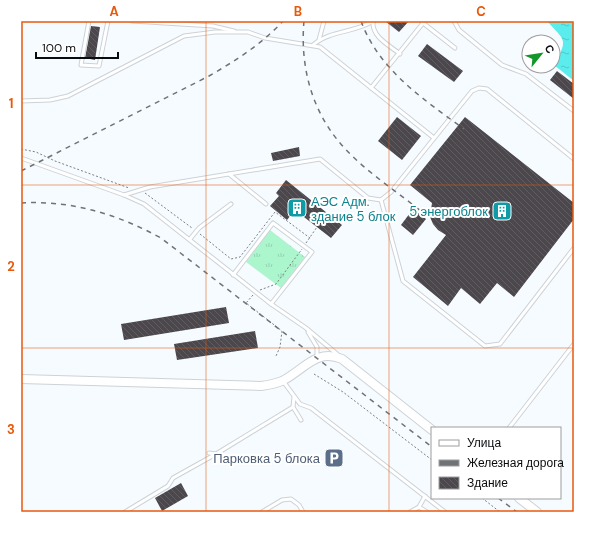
<svg xmlns="http://www.w3.org/2000/svg" width="595" height="533" font-family="'DM Sans',sans-serif">
  <style>
    .grass { fill: url(#grass-tufts) }
    .water { fill: url(#water-ripples) }
    .building { fill: url(#building-back-hatch) }
    .lines { fill: none; stroke-linecap: round; stroke-linejoin: round }
    .lane-casing { stroke: #ccd2d7; stroke-width: 5 }
    .secondary-casing { stroke: #ccd2d7; stroke-width: 10 }
    .path { stroke: #7c7f82; stroke-width: 1; stroke-dasharray: 2 2; stroke-linecap: butt }
    .lane { stroke: #fff; stroke-width: 3 }
    .secondary { stroke: #fff; stroke-width: 8 }
    .rail { stroke: #707376; stroke-width: 1.5; stroke-dasharray: 5 5; stroke-linecap: butt }
    .grid { fill: none; stroke: #e8590c; stroke-width: 1; stroke-opacity: 0.55 }
    .labels { text-anchor: middle; stroke-width: 4; stroke-linejoin: round; paint-order: stroke }
    .culture-label { font-size: 13px; fill: #0d838f; stroke: #fff; text-anchor: start }
    .service-label { font-size: 13px; fill: #4e5e75; stroke: #fff; text-anchor: end }
    .neatline { fill: none; stroke: #e8590c; stroke-width: 1.5 }
    .grid-label { font-size: 13px; text-anchor: middle; font-weight: bold; fill: #e8590c }
  </style>
  <defs>
    <pattern id="grass-tufts" width="24" height="20" patternUnits="userSpaceOnUse"><rect width="24" height="20" fill="#acf6ce"/><path d="M3 7l-1-3M5 7V3M7 7l1-3M15 17l-1-3M17 17v-4M19 17l1-3" fill="none" stroke="#93d2b0"/></pattern>
    <pattern id="water-ripples" width="26" height="14" patternUnits="userSpaceOnUse"><rect width="26" height="14" fill="#5beced"/><path d="M2 4q2-2 4 0t4 0M15 11q2-2 4 0t4 0" fill="none" stroke="#4ec9ca"/></pattern>
    <pattern id="building-back-hatch" width="6" height="6" patternUnits="userSpaceOnUse"><rect width="6" height="6" fill="#4b474c"/><path d="M-1 5l2 2M0 0l6 6M5-1l2 2" fill="none" stroke="#605d61"/></pattern>
  </defs>
  <rect width="100%" height="100%" fill="#f6fbff"/>
  <!-- grass -->
  <path class="grass" d="M270,230l35,27 -24,31 -35,-26z"/>
  <!-- water -->
  <path class="water" d="M547,21h27v60l-20,-16c14,-26 12,-23 -7,-44z"/>
  <!-- building -->
  <g class="building">
    <path d="M385,21h24l-10,11z"/>
    <path d="M91,26l9,1 -5,33 -10,-2z"/>
    <path d="M427,44l36,27 -9,11 -36,-26z"/>
    <path d="M557,71l17,13v15l-24,-19z"/>
    <path d="M397,117l24,19 -19,24 -24,-19z"/>
    <path d="M465,117l109,86v16l-60,78 -17,-14 -17,21 -19,-16 -13,18 -35,-29 33,-42 -8,-5 -5,-6 -3,-7 2,-14 -22,-18z"/>
    <path d="M299,147l1,9 -27,5 -2,-8z"/>
    <path d="M286,180l56,45 -11,13 -36,-28 -8,10 -17,-14 9,-10 -3,-3z"/>
    <path d="M413,209l13,10 -13,16 -12,-10z"/>
    <path d="M226,307l3,16 -105,17 -3,-16z"/>
    <path d="M255,331l3,17 -81,12 -3,-16z"/>
    <path d="M181,483l7,13 -26,15 -7,-13z"/>
  </g>
  <g class="lines">
    <defs>
      <g id="lane">
        <path d="M89,21l-8,44 18,1 9,-45"/>
        <path d="M132,21l81,5 21,5"/>
        <path d="M454,21l5,9 43,35 24,9 48,37"/>
        <path d="M373,22c-1,15 16,23 27,32"/>
        <path d="M423,23l32,25"/>
        <path d="M319,40l5,-19"/>
        <path d="M313,45c17,-15 42,-12 60,-24"/>
        <path d="M371,88l52,-65 -1,-2"/>
        <path d="M21,101l29,-1 18,-4 116,-60 31,-4h33l17,6 55,9 114,91"/>
        <path d="M21,158l103,37 20,9 127,100 35,24 31,26"/>
        <path d="M229,174l37,30"/>
        <path d="M124,195l26,-8 170,-28 48,39 13,2 10,-8 81,-101 7,-3 8,1 87,70"/>
        <path d="M381,200l22,81 82,65 15,-2 74,-96"/>
        <path d="M190,239l9,-11 32,-24"/>
        <path d="M233,275l40,-52 39,29 -41,52"/>
        <path d="M308,332l9,15v10"/>
        <path d="M283,381l17,23 11,4 134,104"/>
        <path d="M294,397l-1,10 8,13"/>
        <path d="M509,428l65,-84"/>
        <path d="M209,453l7,1 77,-47"/>
        <path d="M419,507l8,5"/>
        <path d="M125,512l43,-26 5,-8 43,-24"/>
        <path d="M262,512l20,-12 9,-1 8,6 4,7"/>
        <path d="M410,512l9,-5 6,-11"/>
      </g>
      <g id="secondary">
        <path d="M21,379l240,7c7,-1 14,-2 21,-5 22,-11 34,-33 60,-22l90,71"/>
        <path d="M519,498l18,14"/>
      </g>
    </defs>
    <!-- lane casing -->
    <use href="#lane" class="lane-casing"/>
    <!-- secondary casing -->
    <use href="#secondary" class="secondary-casing"/>
    <!-- path -->
    <g class="path">
      <path d="M21,149l15,3 19,9 74,27"/>
      <path d="M145,193l47,35"/>
      <path d="M200,234l31,25 9,-2 35,-45 35,26"/>
      <path d="M306,243l11,-16"/>
      <path d="M260,290l16,-6 26,-35"/>
      <path d="M253,295l-7,8 36,28 -2,16 -4,9"/>
      <path d="M314,374l29,18 89,68"/>
      <path d="M482,498l18,14"/>
    </g>
    <!-- lane -->
    <use href="#lane" class="lane"/>
    <!-- secondary -->
    <use href="#secondary" class="secondary"/>
    <!-- rail -->
    <g class="rail">
      <path d="M304,21c-4,44 7,88 36,122 23,27 55,47 82,69"/>
      <path d="M361,21c18,49 62,78 103,108"/>
      <path d="M21,171l188,-95c26,-15 53,-32 74,-55"/>
      <path d="M21,203c50,-3 96,11 140,35l271,209"/>
      <path d="M498,498l19,14"/>
    </g>
  </g>
  <!-- grid -->
  <path class="grid" d="M206,21v491M389,21v491M21,185h553M21,348h553"/>
  <!-- icons -->
  <defs>
    <symbol id="building-square" viewBox="-11 -11 22 22"><rect x="-9" y="-9" width="18" height="18" rx="4" fill="#0f9aa8" stroke="#fff"/><path d="M-4-6H4V6H1V3H-1V6H-4ZM-2.5-4.3h1.7v1.8h-1.7ZM.8-4.3h1.7v1.8H.8ZM-2.5-1h1.7V.8h-1.7ZM.8-1h1.7V.8H.8Z" fill="#fff"/></symbol>
    <symbol id="parking-square" viewBox="-11 -11 22 22"><rect x="-9" y="-9" width="18" height="18" rx="4" fill="#5c6f8a" stroke="#fff"/><path d="M-3.5-5.5H1a3.5 3.5 0 0 1 0 7H-1V5.5H-3.5ZM-1-3.4V-.6H.8a1.4 1.4 0 0 0 0-2.8Z" fill="#fff"/></symbol>
  </defs>
  <g fill-rule="evenodd">
    <use href="#building-square" x="286" y="197" width="22" height="22"/>
    <use href="#building-square" x="491" y="200" width="22" height="22"/>
    <use href="#parking-square" x="323" y="447" width="22" height="22"/>
  </g>
  <g class="labels">
    <!-- culture labels -->
    <g class="culture-label">
      <text x="311" y="206">АЭС Адм.<tspan x="311" dy="15">здание 5 блок</tspan></text>
      <text x="488" y="216" text-anchor="end">5 энергоблок</text>
    </g>
    <!-- service labels -->
    <g class="service-label">
      <text x="320" y="463">Парковка 5 блока</text>
    </g>
  </g>
  <!-- border -->
  <rect width="595" height="533" fill="none" stroke="#ffffff" stroke-width="44"/>
  <!-- legend -->
  <rect x="431" y="427" width="130" height="72" fill="#ffffff" stroke="#9d9d9e"/>
  <rect x="439" y="440" width="20" height="6" fill="#ffffff" stroke="#9d9d9e"/>
  <text x="467" y="447" font-size="12" fill="#0a0b0d">Улица</text>
  <rect x="439" y="460" width="20" height="6" fill="#707376" stroke="#9d9d9e"/>
  <text x="467" y="467" font-size="12" fill="#0a0b0d">Железная дорога</text>
  <rect x="439" y="477" width="20" height="12" fill="url(#building-back-hatch)" stroke="#9d9d9e"/>
  <text x="467" y="487" font-size="12" fill="#0a0b0d">Здание</text>
  <!-- north arrow -->
  <g transform="translate(541 54) rotate(60)"><circle r="19" fill="#ffffff" stroke="#9d9d9e"/>
  <path d="M0-3L7 15L0 10L-7 15Z" fill="#14962a"/>
  <text y="-6" font-size="11" font-weight="bold" text-anchor="middle" fill="#0a0b0d">С</text>
  </g>
  <!-- scale -->
  <path d="M36 52v6h82v-6" fill="none" stroke="#0a0b0d" stroke-width="2"/>
  <text x="42" y="52" font-size="12" fill="#0a0b0d" stroke="#ffffff" stroke-width="3" paint-order="stroke">100 m</text>
  <rect x="22" y="22" width="551" height="489" class="neatline"/>
  <g class="grid-label">
    <text x="114" y="16">A</text>
    <text x="298" y="16">B</text>
    <text x="481" y="16">C</text>
    <text x="11" y="108">1</text>
    <text x="11" y="271">2</text>
    <text x="11" y="434">3</text>
  </g>
</svg>
